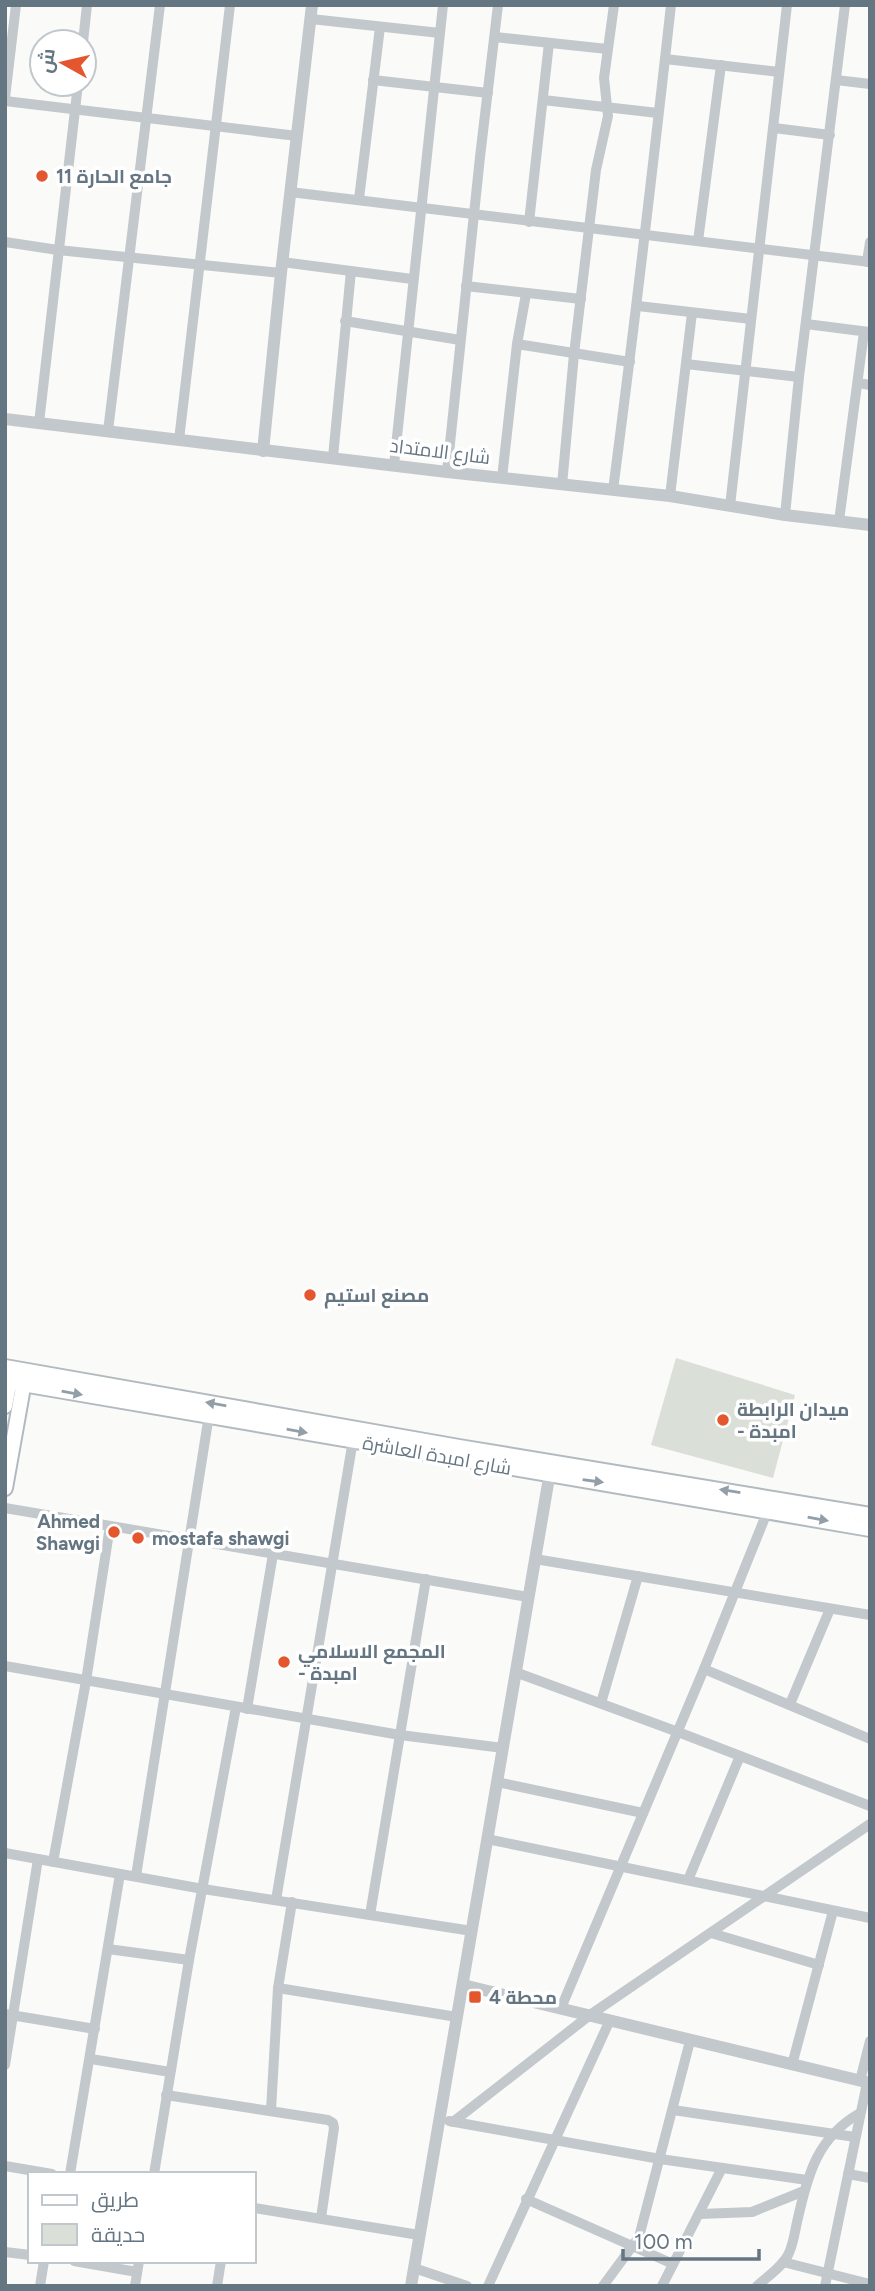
<svg xmlns="http://www.w3.org/2000/svg" width="875" height="2291" font-family="Figtree,Cairo,sans-serif">
  <style>
    .green { fill: #dadfd7 }
    .lines { fill: none; stroke-linecap: round; stroke-linejoin: round }
    .secondary-casing { stroke: #b3babf; stroke-width: 18 }
    .minor { stroke: #c3c8cc; stroke-width: 10 }
    .tertiary { stroke: #c3c8cc; stroke-width: 12 }
    .secondary { stroke: #fff; stroke-width: 14 }
    .oneway { fill: #939fa8 }
    .poi-dot { fill: #e4572e; stroke: #fff; stroke-width: 2.5 }
    .labels { text-anchor: middle; stroke-width: 7; stroke-linejoin: round; paint-order: stroke }
    .poi-label { font-size: 19px; font-weight: bold; fill: #657683; stroke: #fff; text-anchor: start }
    .street-label { font-size: 19px; fill: #657683; stroke: #fff }
  </style>
  <rect width="100%" height="100%" fill="#fafaf8"/>
  <!-- green -->
  <path class="green" d="M676,1358l119,37 -22,83 -122,-33z"/>
  <g class="lines">
    <defs>
      <g id="secondary">
        <path d="M5,1367l454,80 411,68"/>
        <path d="M5,1381l865,148"/>
        <path d="M5,1406l6,-32"/>
        <path d="M5,1488l20,-112"/>
      </g>
    </defs>
    <!-- secondary casing -->
    <use href="#secondary" class="secondary-casing"/>
    <!-- minor -->
    <g class="minor">
      <path d="M311,19l129,14"/>
      <path d="M495,37l112,12"/>
      <path d="M83,42l4,-37"/>
      <path d="M665,59l114,13"/>
      <path d="M373,80l115,13"/>
      <path d="M836,80l34,4"/>
      <path d="M5,98l11,-93"/>
      <path d="M543,100l115,13"/>
      <path d="M5,101l292,35"/>
      <path d="M774,128l56,7"/>
      <path d="M290,192l580,70"/>
      <path d="M359,199l21,-172"/>
      <path d="M529,222l20,-179"/>
      <path d="M698,241l23,-176"/>
      <path d="M5,242l53,8 223,23"/>
      <path d="M282,262l130,17"/>
      <path d="M867,262l3,-20"/>
      <path d="M466,286l115,13"/>
      <path d="M638,306l113,13"/>
      <path d="M345,321l115,19"/>
      <path d="M806,324l63,8"/>
      <path d="M517,344l113,18"/>
      <path d="M686,364l113,13"/>
      <path d="M858,383l12,2"/>
      <path d="M39,423l39,-339"/>
      <path d="M108,431l52,-426"/>
      <path d="M179,440l51,-435"/>
      <path d="M333,457l18,-186"/>
      <path d="M394,465l49,-460"/>
      <path d="M447,472l33,-315 18,-152"/>
      <path d="M502,478l15,-134 9,-50"/>
      <path d="M562,485l12,-131 22,-184 12,-54 -4,-38 10,-73"/>
      <path d="M613,490c21,-161 40,-323 58,-485"/>
      <path d="M670,496l22,-183"/>
      <path d="M730,506l57,-501"/>
      <path d="M785,515l14,-138 46,-372"/>
      <path d="M839,521l25,-189"/>
      <path d="M5,1508l523,89"/>
      <path d="M535,1559l335,56"/>
      <path d="M5,1666l395,69 103,13"/>
      <path d="M704,1669l166,70"/>
      <path d="M515,1672l163,60 192,74"/>
      <path d="M601,1703l37,-127"/>
      <path d="M790,1704l40,-95"/>
      <path d="M247,1709l26,-155"/>
      <path d="M497,1782l146,31"/>
      <path d="M487,1839l383,79"/>
      <path d="M5,1853l198,36 269,42"/>
      <path d="M53,1862l33,-181 24,-155"/>
      <path d="M136,1876l73,-461"/>
      <path d="M688,1880l52,-124"/>
      <path d="M276,1900l77,-460"/>
      <path d="M370,1915l56,-336"/>
      <path d="M711,1933l108,32"/>
      <path d="M108,1949l81,11"/>
      <path d="M278,1988l179,29"/>
      <path d="M561,2008l143,-339 64,-159"/>
      <path d="M5,2014l90,15"/>
      <path d="M91,2059l79,13"/>
      <path d="M5,2065l33,-206"/>
      <path d="M792,2065l41,-154"/>
      <path d="M860,2081l10,-40"/>
      <path d="M166,2095l162,25 5,3 1,5 -13,90"/>
      <path d="M271,2110l7,-122 14,-86"/>
      <path d="M673,2110l182,27"/>
      <path d="M449,2121l211,38 147,21"/>
      <path d="M453,2122l137,-107 280,-191"/>
      <path d="M5,2166l47,8"/>
      <path d="M70,2174l50,-300"/>
      <path d="M154,2174l35,-214 47,-253"/>
      <path d="M848,2174l22,4"/>
      <path d="M526,2199l147,65"/>
      <path d="M254,2208l165,27"/>
      <path d="M700,2214l52,-2 52,-21"/>
      <path d="M5,2252l25,3"/>
      <path d="M74,2261l63,11"/>
      <path d="M783,2262l87,22"/>
      <path d="M414,2268l53,18"/>
      <path d="M40,2286l4,-25"/>
      <path d="M135,2286l4,-25"/>
      <path d="M217,2286l4,-25"/>
      <path d="M488,2286l122,-266"/>
      <path d="M603,2286l36,-49 51,-196"/>
      <path d="M662,2286l60,-118"/>
      <path d="M757,2286c11,-10 25,-19 31,-31 6,-11 7,-26 10,-37 10,-45 20,-81 62,-105"/>
      <path d="M825,2286l42,-203"/>
    </g>
    <!-- tertiary -->
    <g class="tertiary">
      <path d="M5,419l442,53 223,24 115,19 85,10"/>
      <path d="M263,451l18,-178 31,-268"/>
      <path d="M463,1985l407,98"/>
      <path d="M411,2286l140,-820"/>
    </g>
    <!-- secondary -->
    <use href="#secondary" class="secondary"/>
  </g>
  <!-- one-way arrows -->
  <defs><path id="oneway-solid" d="M-6-.8H1V-3.2L6.5 0L1 3.2V.8H-6Z" transform="scale(1.75)"/></defs>
  <g class="oneway">
    <use href="#oneway-solid" transform="translate(72 1393) rotate(10)"/>
    <use href="#oneway-solid" transform="translate(216 1404) rotate(-170)"/>
    <use href="#oneway-solid" transform="translate(297 1431) rotate(10)"/>
    <use href="#oneway-solid" transform="translate(593 1481) rotate(8)"/>
    <use href="#oneway-solid" transform="translate(730 1491) rotate(-171)"/>
    <use href="#oneway-solid" transform="translate(818 1519) rotate(10)"/>
  </g>
  <!-- markers -->
  <g class="poi-dot">
    <circle cx="42" cy="176" r="7"/>
    <circle cx="310" cy="1295" r="7"/>
    <circle cx="723" cy="1420" r="7"/>
    <circle cx="114" cy="1532" r="7"/>
    <circle cx="138" cy="1538" r="7"/>
    <circle cx="284" cy="1662" r="7"/>
    <rect x="468" y="1990" width="14" height="14" rx="3.5"/>
  </g>
  <g class="labels">
    <!-- poi labels -->
    <g class="poi-label">
      <text x="56" y="183">جامع الحارة 11</text>
      <text x="324" y="1302">مصنع استيم</text>
      <text x="737" y="1416">ميدان الرابطة<tspan x="737" dy="22">- امبدة</tspan></text>
      <text x="100" y="1528" text-anchor="end">Ahmed<tspan x="100" dy="22">Shawgi</tspan></text>
      <text x="152" y="1545">mostafa shawgi</text>
      <text x="298" y="1658">المجمع الاسلامي<tspan x="298" dy="22">- امبدة</tspan></text>
      <text x="489" y="2004">محطة 4</text>
    </g>
    <!-- street labels -->
    <g class="street-label">
      <text transform="translate(440 451) rotate(7)" y="7">شارع الامتداد</text>
      <text transform="translate(437 1455) rotate(10)" y="7">شارع امبدة العاشرة</text>
    </g>
  </g>
  <!-- border -->
  <rect width="875" height="2291" fill="none" stroke="#657683" stroke-width="14"/>
  <!-- legend -->
  <rect x="28" y="2172" width="228" height="91" fill="#ffffff" stroke="#c1c8cd" stroke-width="2"/>
  <rect x="42" y="2195" width="35" height="10" fill="#ffffff" stroke="#c1c8cd" stroke-width="2"/>
  <text x="91" y="2207" font-size="21" fill="#657683">طريق</text>
  <rect x="42" y="2224" width="35" height="21" fill="#dadfd7" stroke="#c1c8cd" stroke-width="2"/>
  <text x="91" y="2242" font-size="21" fill="#657683">حديقة</text>
  <!-- north arrow -->
  <g transform="translate(63 63) rotate(278)"><circle r="33" fill="#ffffff" stroke="#c1c8cd" stroke-width="2"/>
  <path d="M0-5L12 26L0 18L-12 26Z" fill="#e4572e"/>
  <text y="-10" font-size="19" font-weight="bold" text-anchor="middle" fill="#657683">ش</text>
  </g>
  <!-- scale -->
  <path d="M623 2249v10h136v-10" fill="none" stroke="#657683" stroke-width="3.5"/>
  <text x="634" y="2249" font-size="21" fill="#657683" stroke="#ffffff" stroke-width="5" paint-order="stroke">100 m</text>
</svg>
